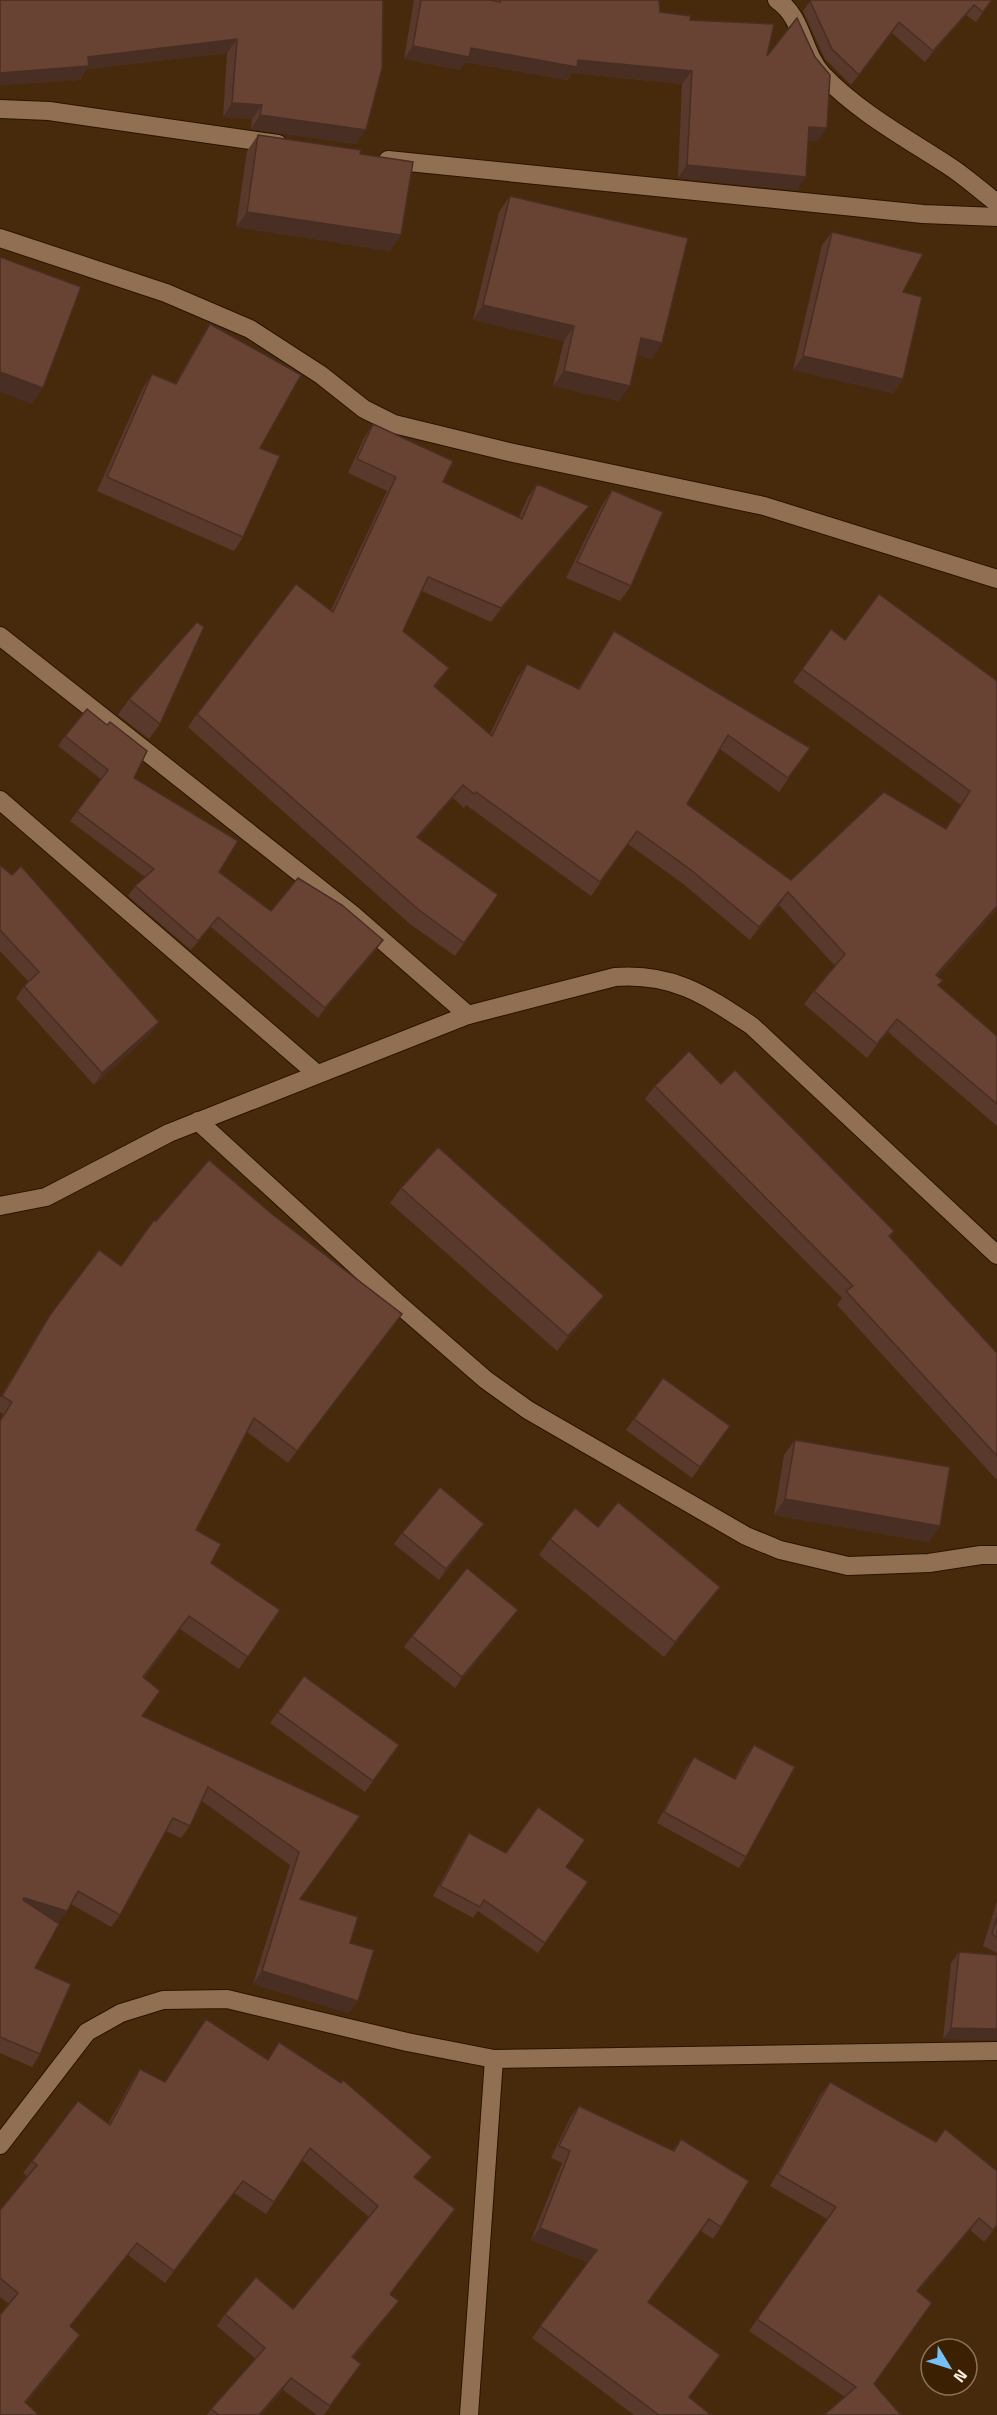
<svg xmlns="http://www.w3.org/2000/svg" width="997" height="2415" font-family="'Titillium Web',sans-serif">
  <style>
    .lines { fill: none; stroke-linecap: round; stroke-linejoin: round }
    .street-casing { stroke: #281400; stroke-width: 20 }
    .secondary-casing { stroke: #281400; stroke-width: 20 }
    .street { stroke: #916f52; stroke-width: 18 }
    .secondary { stroke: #916f52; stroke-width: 18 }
    .wall { fill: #59392b }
    .shaded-wall { fill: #492e23 }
    .building { fill: #684232; stroke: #492e23; stroke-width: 1.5 }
  </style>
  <rect width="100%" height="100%" fill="#472a0c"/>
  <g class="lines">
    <defs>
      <g id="street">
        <path d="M777,0c26,17 25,52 45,74 36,38 84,64 127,92 17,11 32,25 48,37"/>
        <path d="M0,109l49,2 229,33"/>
        <path d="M388,160l535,54 74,3"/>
        <path d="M0,238l166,55 84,36 71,46 43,34 30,15 115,28 255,54 233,73"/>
        <path d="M0,636l352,278 116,101"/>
        <path d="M0,800l317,274"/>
        <path d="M198,1121l197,180 91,79 42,30 218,126 34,14 68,16 81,-3 52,-8h16"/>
        <path d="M0,2145l87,-113 34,-19 42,-13 64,-1 180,43 87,17 503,-8"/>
        <path d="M469,2415l25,-356"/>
      </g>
      <path id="secondary" d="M0,1206l46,-9 123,-64 299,-118 147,-38c59,-4 90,18 137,49l245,229"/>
    </defs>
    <!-- street casing -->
    <use href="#street" class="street-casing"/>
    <!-- secondary casing -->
    <use href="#secondary" class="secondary-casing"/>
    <!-- street -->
    <use href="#street" class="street"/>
    <!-- secondary -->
    <use href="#secondary" class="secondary"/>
  </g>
  <!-- wall -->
  <g class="wall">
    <path d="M0,0h383l-27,144 -105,-15 1,-10 -29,-2 4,-64 -140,16 -7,11 -80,5z"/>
    <path d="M414,0h245l1,12 30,8 77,36 51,85 -10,-1 -11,50 -119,-12 4,-94 -110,-11 -5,7 -102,-18 -5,8 -56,-11z"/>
    <path d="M811,0h181l-16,22 -10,-7 -41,47 -33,-29 -41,52 -26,-26 -22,-48z"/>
    <path d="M258,135l102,19 41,81 -11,16 -154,-24 11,-76z"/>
    <path d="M510,196l142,163 -15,-4 -18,46 -66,-15 11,-45 -91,-21 26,-108z"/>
    <path d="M832,232l71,60v87l-10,14 -100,-23 29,-125z"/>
    <path d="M210,324l33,213 -9,14 -137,-60 46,-103 9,-14 23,10 26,-46z"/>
    <path d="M373,424l70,58 76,35 9,-20 9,-13 52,22 -10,13 -88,103 -69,-31 -19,40 46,37 -14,20 55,46 28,-57 9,-13 51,24 27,-43 9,-14 196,117 -31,44 -59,-43 -33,55 104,76 154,-51 16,-24 -168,-123 38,-53 14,11 152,41v228l-59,67 5,5 -4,5 58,50v90l-109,-94 -21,26 -63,-54 10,-13 21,-25 -56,-61 -29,35 -68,-57 -54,-39 -37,52 -125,-91 -2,3 -11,-10 -35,40 80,57 -43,61 -45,-32 -222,-197 9,-13 134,-104 56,-119 -39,-18 16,-35z"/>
    <path d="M612,490l19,96 -11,15 -54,-23 36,-73z"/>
    <path d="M129,699l31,25 -11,15 -31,-24z"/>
    <path d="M65,736l69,42 85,94 52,39 112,29 -7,10 -58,68 -107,-91 -20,23 -63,-54 7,-10 10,-9 -75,-56 31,-42 -43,-33z"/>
    <path d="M0,865l151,168 -57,52 -78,-87 8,-12 5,-4 -29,-31z"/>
    <path d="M721,1084l173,147 -4,6 107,116v125l-1,1 -159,-174 5,-7 -197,-199 10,-13z"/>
    <path d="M401,1188l192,123 -36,40 -167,-148z"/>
    <path d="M272,1214l130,100 -114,149 -41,-31 -51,98 15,33 69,47 -41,59 -59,-40 -36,49 -2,38 218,100 -60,83 50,44 -1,70 -96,-29 37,-119 -88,-64 -12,25 -9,12 -15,-7 -46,84 -9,12 -40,-23 -13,19 -23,45 5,86 -8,13 -32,-14v-633l3,-6 -3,-2v-14l42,-71 8,-12 71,-49 35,-45z"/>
    <path d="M663,1378l67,48 -38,52 -66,-48z"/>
    <path d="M795,1440l134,102 -155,-27 10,-60z"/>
    <path d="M598,1527l111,75 -45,55 -125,-102 11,-16z"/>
    <path d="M402,1533l74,2 -37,45 -45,-36z"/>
    <path d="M518,1610l-8,11 -55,67 -51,-41 8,-11z"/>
    <path d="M304,1676l95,69 -34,47 -95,-69z"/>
    <path d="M754,1745l-8,112 -7,11 -82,-45 29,-55 8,-11 40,22 12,-23z"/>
    <path d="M469,1833l37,20 60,14 22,15 -50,71 -60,-42 -5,7 -40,-22 29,-53z"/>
    <path d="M997,1901v52l-14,-7z"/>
    <path d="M959,1952l38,88 -54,-1 8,-76z"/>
    <path d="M279,2042l144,127 -8,9 40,31 -65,85 9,7 -9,12 -37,45 8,6 -37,51h-7l-34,-25 -22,25h-54l4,-6 45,-50 -39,-33 8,-12 68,-5 76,-92 -67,-57 -36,54 -32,-21 -69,90 -37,-28 -58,71 10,9 -8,12 -46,56 -26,12 9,-111 -9,-7v-87l28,-33 -5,-4 9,-12 76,-37 24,-43 8,-12 24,13 104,-23z"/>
    <path d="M830,2082l106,60 61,29v56l-13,15 -14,-12 -52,62 -43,92 -30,13 -96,-66 78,-112 -57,-33 51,-92z"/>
    <path d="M579,2106l94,44 8,-11 40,88 -8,12 -12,-8 -53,71 64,65 -23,30 22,18h-77l-102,-77 56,-76 -57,-22 31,-77 -11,-5 19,-40z"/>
  </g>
  <!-- shaded-wall -->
  <g class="shaded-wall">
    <path d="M974,5l-8,10 -41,47 8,-11z"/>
    <path d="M899,22l-7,11 -41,52 8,-10z"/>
    <path d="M237,39l-10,14 -140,16 -7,11 -80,5v-12l88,-16z"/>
    <path d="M413,46l58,2 221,23 -10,13 -110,-11 -5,7 -102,-18 -5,8 -56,-11z"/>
    <path d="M232,103l30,2 -10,14 -29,-2z"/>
    <path d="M260,115l106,15 -10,14 -105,-15z"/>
    <path d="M809,127l18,1 -9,13 -19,-1z"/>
    <path d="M687,165l119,12 -9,13 -119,-12z"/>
    <path d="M247,212l154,23 -11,16 -154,-24z"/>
    <path d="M483,305l91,21 -10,15 -91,-21z"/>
    <path d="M641,338l21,5 -10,16 -22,-6z"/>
    <path d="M803,356l100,23 -10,14 -100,-23z"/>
    <path d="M564,371l66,15 -11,15 -66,-15z"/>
    <path d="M0,372l43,16 -11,16 -32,-12z"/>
    <path d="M589,506l-10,13 -88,103 10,-14z"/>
    <path d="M449,668l-9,14 -15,18 9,-14z"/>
    <path d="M463,785l-10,13 -45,52 9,-13z"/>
    <path d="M788,892l-9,13 -29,35 9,-13z"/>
    <path d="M997,906v3l-70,79 9,-13z"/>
    <path d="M218,917l-7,10 -20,23 7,-9z"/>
    <path d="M383,940l-7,10 -58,68 7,-10z"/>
    <path d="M897,1019l-9,13 -21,26 10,-14z"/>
    <path d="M159,1022l-8,11 -57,52 8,-12z"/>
    <path d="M604,1296l-11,15 -36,40 11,-15z"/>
    <path d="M402,1314l-8,12 -106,137 9,-12z"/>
    <path d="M785,1499l155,27 -11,16 -155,-27z"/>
    <path d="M484,1524l-8,11 -37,45 7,-11z"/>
    <path d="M720,1587l-11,15 -45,55 11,-15z"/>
    <path d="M518,1610l-8,11 -55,67 7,-11z"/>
    <path d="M24,1898l43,13 -9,12 -42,-13z"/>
    <path d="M262,1971l96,30 -9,12 -96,-29z"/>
    <path d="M951,2028l46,1v11l-54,-1z"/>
    <path d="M432,2157l-9,12 -18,20 9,-12z"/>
    <path d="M455,2209l-8,12 -66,85 9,-12z"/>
    <path d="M979,2218l-9,12 -62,74 9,-13z"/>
    <path d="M997,2225v2l-13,15 9,-12z"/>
    <path d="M540,2228l57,22 -8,12 -58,-22z"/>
    <path d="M137,2243l-9,12 -67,83 9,-12z"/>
    <path d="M399,2301l-9,12 -47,56 9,-12z"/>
    <path d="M80,2335l-8,12 -56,67 9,-12z"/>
    <path d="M291,2378l-8,12 -22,25h-2z"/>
  </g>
  <!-- building -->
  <g class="building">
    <path d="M0,0h383l-1,69 -16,61 -106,-15 2,-10 -30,-2 5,-64 -149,18 1,9 -89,7z"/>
    <path d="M421,0h69l10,2v-2h159l1,12 31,4 -1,4 84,4 -7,32 30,-38 18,39 15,18 -3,53 -18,-1 -3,50 -119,-12 5,-94 -114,-11 -1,7 -106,-19 -2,9 -56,-11z"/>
    <path d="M811,0h181l-9,12 -9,-7 -41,46 -34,-29 -40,53 -27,-26 -22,-48z"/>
    <path d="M258,135l103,15 -1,4 53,8 -12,73 -154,-23z"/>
    <path d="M510,196l178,42 -26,105 -21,-5 -11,48 -66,-15 10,-45 -91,-21z"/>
    <path d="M832,232l91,22 -20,38 19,5 -19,82 -100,-23z"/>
    <path d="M0,257l81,30 -38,101 -43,-16z"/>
    <path d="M210,324l91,51 -41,73 20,8 -37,81 -136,-60 45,-103 24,10z"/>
    <path d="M373,424l80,37 -10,21 79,37 15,-35 52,22 -88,102 -73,-31 -25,54 46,37 -15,18 58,50 35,-72 52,25 35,-58 196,117 -22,30 -60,-43 -41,69 104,76 93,-88 62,37 24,-38 -168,-122 29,-40 14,11 34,-46 118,87v225l-61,69 7,6 -5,4 59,51v68l-100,-85 -20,25 -63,-53 31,-37 -57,-62 -29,35 -68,-57 -54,-39 -37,51 -124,-90 -2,2 -11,-9 -46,52 81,58 -34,48 -45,-33 -222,-196 99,-130 37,28 63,-135 -39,-18z"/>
    <path d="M612,490l51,22 -32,74 -54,-24z"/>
    <path d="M197,622l7,5 -44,97 -31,-25z"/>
    <path d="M87,709l20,16 3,-3 37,29 -13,27 104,63 -19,31 52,39 27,-33 44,27 41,35 -58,68 -107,-91 -20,24 -63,-55 19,-17 -77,-58 31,-41 -43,-34z"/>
    <path d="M0,865l12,10 9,-9 138,156 -57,51 -78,-87 15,-14 -39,-42z"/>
    <path d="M689,1051l32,33 14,-14 159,161 -5,5 108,117v103l-151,-165 7,-5 -198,-200z"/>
    <path d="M438,1147l166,149 -36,40 -167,-148z"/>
    <path d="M209,1160l63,54 130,100 -105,137 -43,-33 -58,112 25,14 -10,19 69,47 -32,47 -59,-41 -46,61 17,14 -18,25 218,100 -60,83 58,18 -8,26 24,7 -16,51 -96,-30 37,-119 -91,-65 -18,39 -17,-8 -53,97 -42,-24 -11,20 -43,-13 -1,2 36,24 -24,44 36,16 -31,70 -40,-17v-616l12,-19 -10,-6 48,-81 49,-65 22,16 33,-46 2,1z"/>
    <path d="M663,1378l67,48 -30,41 -66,-48z"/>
    <path d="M795,1440l155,27 -10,59 -155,-27z"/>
    <path d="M440,1487l44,37 -38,45 -44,-36z"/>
    <path d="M618,1502l102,85 -45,55 -125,-103 25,-31 23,19z"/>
    <path d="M467,1568l51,42 -56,67 -50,-41z"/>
    <path d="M304,1676l95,69 -26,36 -95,-69z"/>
    <path d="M754,1745l41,22 -49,90 -82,-45 30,-55 41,22z"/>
    <path d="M538,1807l47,33 -19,27 22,15 -43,61 -61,-43 -4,7 -40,-21 29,-53 37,20z"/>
    <path d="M997,1917v20l-5,-3z"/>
    <path d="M959,1952l38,3v74l-46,-1z"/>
    <path d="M206,2019l62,41 11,-18 62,41 2,-3 89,77 -18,20 41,32 -65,85 9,7 -47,56 9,7 -31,42 -39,-28 -32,37h-40l-8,-6 54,-61 -40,-34 31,-37 37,32 85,-103 -68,-58 -36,54 -31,-21 -69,90 -37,-28 -67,83 10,9 -55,67 14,13h-39v-100l18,-22 -18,-15v-68l37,-45 -5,-4 46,-60 32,24 30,-56 25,13z"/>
    <path d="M830,2082l106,60 9,-13 52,42v54l-4,5 -14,-12 -62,73 15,12 -58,81 27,31h-77l32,-28 -99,-68 79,-112 -58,-33z"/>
    <path d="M579,2106l95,45 7,-12 68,42 -28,46 -12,-8 -61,83 72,53 -31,42 22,18h-52l-119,-89 57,-76 -57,-22 30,-77 -11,-5z"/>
  </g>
  <!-- north arrow -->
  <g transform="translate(949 2367) rotate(128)"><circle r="28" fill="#3c2002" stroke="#89725b" stroke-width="1.5"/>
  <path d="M0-4.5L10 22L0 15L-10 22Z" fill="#77bff7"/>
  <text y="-9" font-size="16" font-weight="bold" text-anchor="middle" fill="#fdeee1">N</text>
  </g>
</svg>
